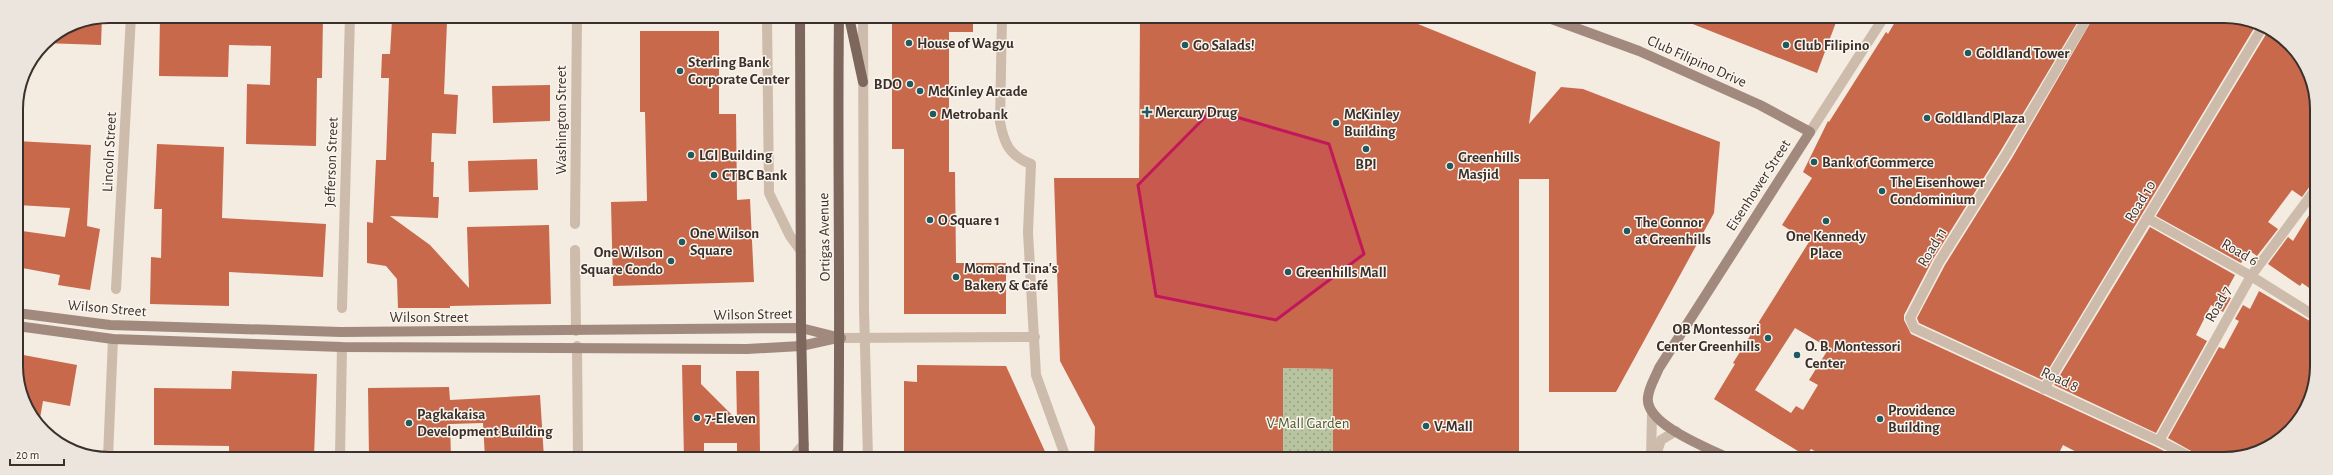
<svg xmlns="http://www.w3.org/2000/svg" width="2333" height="475" font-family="'Alegreya Sans',sans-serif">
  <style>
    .grass { fill: url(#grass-dots) }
    .building { fill: #c8694b; fill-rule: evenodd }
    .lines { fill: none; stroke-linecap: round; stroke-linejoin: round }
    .street { stroke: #cdbbac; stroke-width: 10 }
    .secondary { stroke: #a18a7d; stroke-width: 10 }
    .primary { stroke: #7d675c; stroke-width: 10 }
    .marked { fill: #c2185b; fill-opacity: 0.2; stroke: #c2185b; stroke-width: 3; stroke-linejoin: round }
    .poi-dot { fill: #1f5a5e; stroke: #fbf5ee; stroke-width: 1.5 }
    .labels { text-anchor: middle; stroke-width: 3; stroke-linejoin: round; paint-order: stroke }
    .poi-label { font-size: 15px; font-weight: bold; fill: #3b302b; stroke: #fbf5ee; text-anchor: start }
    .street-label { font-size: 15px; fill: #3b302b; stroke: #fbf5ee }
    .park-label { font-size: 15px; fill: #4a5a2e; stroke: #fbf5ee }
    .rim { fill: none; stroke: #3b302b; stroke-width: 2 }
  </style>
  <defs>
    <pattern id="grass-dots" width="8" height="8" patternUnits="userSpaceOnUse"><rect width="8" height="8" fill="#b8c4a0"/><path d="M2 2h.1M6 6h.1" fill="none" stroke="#97a083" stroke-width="1.8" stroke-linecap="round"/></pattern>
  </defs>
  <rect width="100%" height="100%" fill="#f4ebe1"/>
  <!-- grass -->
  <path class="grass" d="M1283,368l50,1v89h-50z"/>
  <!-- building -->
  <g class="building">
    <path d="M160,16h163l-1,62h-5l-1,68 -70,-2 1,-60 23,1 1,-39 -42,-1 -1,32 -69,-1z"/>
    <path d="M102,17l-1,28 -57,-2 30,-20z"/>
    <path d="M892,17h81v15h-24v140h6l1,91h50v51h-102v-165h-12z"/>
    <path d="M1140,17l273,5 123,50 -7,52 32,-37 22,2 137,53 -6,71 -98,179h-67v-213h-30v279h-186v-89l-50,-1v90h-189l1,-31 -35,-66 -6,-183h85z"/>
    <path d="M1675,17h163l-21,56z"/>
    <path d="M1898,17l182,1 -80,134 -67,107 -29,56v5l7,14 245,113 12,6 -3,6h-75l-27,-14 -7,14h-227l-18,-10 -5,7 -92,-57 21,-35 -2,-1 76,-121 -27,-17 30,-47 -9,-6 25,-51 1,1 57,-90 2,2zM1795,328l34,20 -20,32 9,5 -15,25 -7,-4 -5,7 -36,-23z"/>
    <path d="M2093,18h149l14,7 -214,355 -123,-57 -2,-5 28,-53 67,-107z"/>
    <path d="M392,20l55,2 -3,72 14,1 -2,39 -24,-1 -1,29h3l-1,35h6l-1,21 -48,-2 40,29 39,43 -2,-61 82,-2 2,79 -101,2v2h-52l-1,-29 -11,-13 -19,-3v-41l6,1 3,-63h10l3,-82h-8l1,-24h8z"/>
    <path d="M640,31h79v83h17l1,86 13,-1 4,83 -141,4 -2,-84 36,-1 -2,-89h-5z"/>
    <path d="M2268,31l22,12 25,47v94l-5,2 -8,11 -10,-7 -24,32 10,7 -21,27 -7,-5 -9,12 -85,-47z"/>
    <path d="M550,85v36l-57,2 -1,-37z"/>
    <path d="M16,141l75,4 -4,81 13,3 -10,61 -32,-5 2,-10 -43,-8 5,-36 43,6 5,-29 -53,-3z"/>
    <path d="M157,144l67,3 -2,71 104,6 -3,53 -94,-5v34l-79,-2 1,-47 10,1 1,-49h-8z"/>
    <path d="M537,159l1,31 -69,2 -1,-31z"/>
    <path d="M2315,201v91l-13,-9 -2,3 -32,-22 20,-27 5,4 21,-34 -2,-2z"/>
    <path d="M2150,227l85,48 -11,20 7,3 -8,14 -12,-7 -15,30 11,6 -51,92 -102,-48z"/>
    <path d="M2259,291l56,33v60l-30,52 -55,23h-20l-9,-5 -1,2 -32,-18 51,-91 5,2 15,-28 -4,-2 8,-14 7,4z"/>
    <path d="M18,354l59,11 -7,41 -27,-5 -4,23 -21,-39z"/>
    <path d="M682,365h19v19l36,36 -1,-49h23l1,82 -23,1v-11h-33v15h-20z"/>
    <path d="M917,365l89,1 42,92h-144v-77l13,1z"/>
    <path d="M232,371l85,3 -3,83h-85v-11l-75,-1v-57l77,1z"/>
    <path d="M449,387l1,13 90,-5 4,63h-59l-2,-35 -33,1 1,34 -82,-1 -1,-69z"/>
  </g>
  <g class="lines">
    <!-- street -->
    <g class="street">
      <path d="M767,17l2,176 21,43 11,15"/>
      <path d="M863,17l1,292 4,149"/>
      <path d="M1002,17l-2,105c4,22 10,34 31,42l-3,68 8,143 30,83"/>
      <path d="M2087,18l-81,137 -67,107 -29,56 4,10 245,113 35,18"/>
      <path d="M1810,132l74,-115"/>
      <path d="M2147,218l104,58 64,40"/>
      <path d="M575,224l2,-208"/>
      <path d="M575,250l1,81"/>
      <path d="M116,289l15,-273"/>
      <path d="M342,308l8,-292"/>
      <path d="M841,338l194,-1"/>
      <path d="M577,346l1,112"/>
      <path d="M2044,389l218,-361"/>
      <path d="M2159,441l92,-165 64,-86"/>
      <path d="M108,457l5,-118"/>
      <path d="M340,457l2,-110"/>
      <path d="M792,458l12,-14"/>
      <path d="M1651,458l1,-44"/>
      <path d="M1655,458l6,-18 15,-9"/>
    </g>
    <!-- secondary -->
    <g class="secondary">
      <path d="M1546,17l93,34 121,54 50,27 -151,236c-4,10 -10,19 -11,29 -4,27 60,51 80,61"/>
      <path d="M17,313l93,12 231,7 460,-4 40,10"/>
      <path d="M17,326l96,13 229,8 405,2 54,-3 36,-8"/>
    </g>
    <!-- primary -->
    <g class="primary">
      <path d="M800,17l1,311 3,130"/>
      <path d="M849,17l14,65"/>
      <path d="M838,458c3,-147 -1,-294 1,-441"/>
    </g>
  </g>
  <!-- marked area -->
  <path class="marked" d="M1212,110l117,34 35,110 -88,66 -120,-24 -18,-111z"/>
  <!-- markers -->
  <g class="poi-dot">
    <circle cx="909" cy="43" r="4"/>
    <circle cx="1185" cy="45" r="4"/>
    <circle cx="1786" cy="45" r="4"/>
    <circle cx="1968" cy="53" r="4"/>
    <circle cx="680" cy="71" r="4"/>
    <circle cx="910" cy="84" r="4"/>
    <circle cx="920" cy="91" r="4"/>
    <path d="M1145 106h4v4h4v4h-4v4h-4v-4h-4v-4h4z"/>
    <circle cx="933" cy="114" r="4"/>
    <circle cx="1927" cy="118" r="4"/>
    <circle cx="1336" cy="123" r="4"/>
    <circle cx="1366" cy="149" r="4"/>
    <circle cx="691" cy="155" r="4"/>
    <circle cx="1814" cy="162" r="4"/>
    <circle cx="1450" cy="166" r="4"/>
    <circle cx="714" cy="175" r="4"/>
    <circle cx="1882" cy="191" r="4"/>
    <circle cx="930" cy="220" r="4"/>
    <circle cx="1826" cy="221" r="4"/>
    <circle cx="1627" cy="231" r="4"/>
    <circle cx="682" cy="242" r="4"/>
    <circle cx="671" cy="261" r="4"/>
    <circle cx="1288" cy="272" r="4"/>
    <circle cx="956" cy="277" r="4"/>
    <circle cx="1768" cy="338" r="4"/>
    <circle cx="1797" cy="355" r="4"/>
    <circle cx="697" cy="418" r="4"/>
    <circle cx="1880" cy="419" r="4"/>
    <circle cx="409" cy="423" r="4"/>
    <circle cx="1426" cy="426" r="4"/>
  </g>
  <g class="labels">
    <!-- poi labels -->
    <g class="poi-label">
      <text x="917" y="48">House of Wagyu</text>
      <text x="1193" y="50">Go Salads!</text>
      <text x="1794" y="50">Club Filipino</text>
      <text x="1976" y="58">Goldland Tower</text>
      <text x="688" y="67">Sterling Bank<tspan x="688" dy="17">Corporate Center</tspan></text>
      <text x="902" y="89" text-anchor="end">BDO</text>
      <text x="928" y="96">McKinley Arcade</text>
      <text x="1155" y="117">Mercury Drug</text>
      <text x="941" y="119">Metrobank</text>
      <text x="1344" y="119">McKinley<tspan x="1344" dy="17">Building</tspan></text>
      <text x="1935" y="123">Goldland Plaza</text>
      <text x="699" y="160">LGI Building</text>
      <text x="1458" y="162">Greenhills<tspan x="1458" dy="17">Masjid</tspan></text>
      <text x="1822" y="167">Bank of Commerce</text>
      <text x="1366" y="169" text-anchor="middle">BPI</text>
      <text x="722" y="180">CTBC Bank</text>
      <text x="1890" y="187">The Eisenhower<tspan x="1890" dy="17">Condominium</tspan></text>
      <text x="938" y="225">O Square 1</text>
      <text x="1635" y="227">The Connor<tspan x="1635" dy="17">at Greenhills</tspan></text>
      <text x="690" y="238">One Wilson<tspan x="690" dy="17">Square</tspan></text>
      <text x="1826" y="241" text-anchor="middle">One Kennedy<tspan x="1826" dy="17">Place</tspan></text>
      <text x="663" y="257" text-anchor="end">One Wilson<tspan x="663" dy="17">Square Condo</tspan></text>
      <text x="964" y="273">Mom and Tina's<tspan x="964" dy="17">Bakery &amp; Café</tspan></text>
      <text x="1296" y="277">Greenhills Mall</text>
      <text x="1760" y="334" text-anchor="end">OB Montessori<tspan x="1760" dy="17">Center Greenhills</tspan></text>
      <text x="1805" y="351">O. B. Montessori<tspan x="1805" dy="17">Center</tspan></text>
      <text x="1888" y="415">Providence<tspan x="1888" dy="17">Building</tspan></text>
      <text x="417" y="419">Pagkakaisa<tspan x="417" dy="17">Development Building</tspan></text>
      <text x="705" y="423">7-Eleven</text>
      <text x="1434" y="431">V-Mall</text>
    </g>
    <!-- street labels -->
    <g class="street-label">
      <text transform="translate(1697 61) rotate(24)" y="5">Club Filipino Drive</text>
      <text transform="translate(561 120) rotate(-90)" y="5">Washington Street</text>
      <text transform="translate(109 152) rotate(-87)" y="5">Lincoln Street</text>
      <text transform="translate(331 162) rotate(-88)" y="5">Jefferson Street</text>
      <text transform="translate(1758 185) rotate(-57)" y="5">Eisenhower Street</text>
      <text transform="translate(2140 201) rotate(-59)" y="5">Road 10</text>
      <text transform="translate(824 237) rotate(-91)" y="5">Ortigas Avenue</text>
      <text transform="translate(1932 247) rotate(-59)" y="5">Road 11</text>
      <text transform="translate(2240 252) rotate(30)" y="5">Road 6</text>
      <text transform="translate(2218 304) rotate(-61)" y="5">Road 7</text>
      <text transform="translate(107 308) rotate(5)" y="5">Wilson Street</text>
      <text transform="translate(753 314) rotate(-1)" y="5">Wilson Street</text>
      <text x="429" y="322">Wilson Street</text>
      <text transform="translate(2060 379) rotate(25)" y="5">Road 8</text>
    </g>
    <!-- park labels -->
    <g class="park-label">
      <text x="1308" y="428">V-Mall Garden</text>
    </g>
  </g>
  <!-- crop -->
  <path d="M0 0H2333V475H0ZM109 23H2224A86 86 0 0 1 2310 109V366A86 86 0 0 1 2224 452H109A86 86 0 0 1 23 366V109A86 86 0 0 1 109 23Z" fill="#ece5de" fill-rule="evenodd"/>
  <path class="rim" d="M109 23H2224A86 86 0 0 1 2310 109V366A86 86 0 0 1 2224 452H109A86 86 0 0 1 23 366V109A86 86 0 0 1 109 23Z"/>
  <!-- scale -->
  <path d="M10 459v6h54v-6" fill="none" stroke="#3b302b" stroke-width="2"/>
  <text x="16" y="459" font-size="12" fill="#3b302b" stroke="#fbf5ee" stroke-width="3" paint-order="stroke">20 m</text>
</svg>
